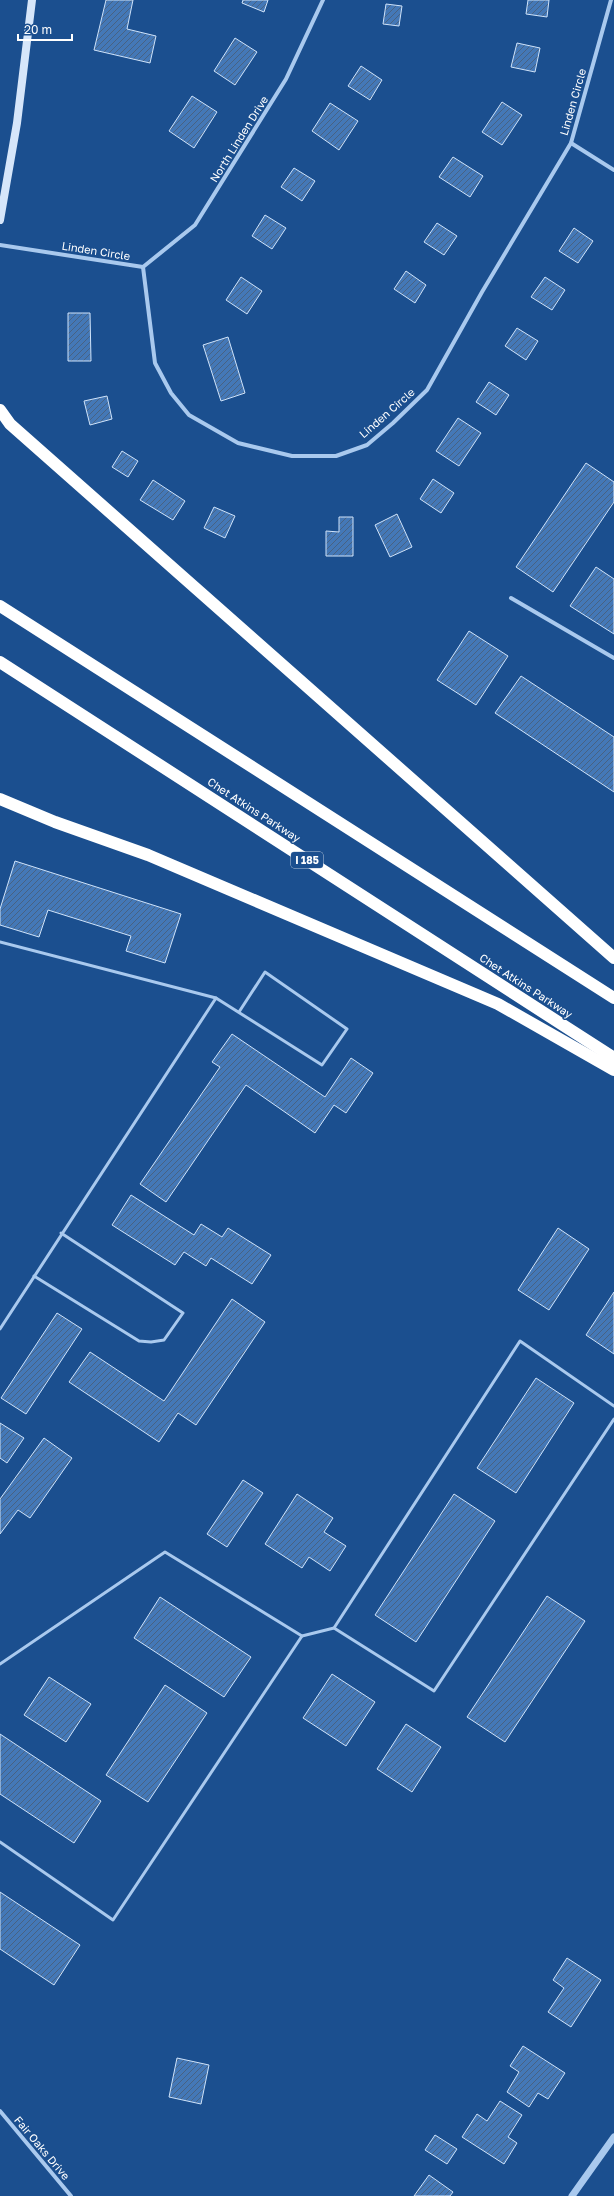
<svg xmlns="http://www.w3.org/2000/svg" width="614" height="2196" font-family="'Golos Text',sans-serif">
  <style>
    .building { fill: url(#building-hatch); stroke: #cfe3fa }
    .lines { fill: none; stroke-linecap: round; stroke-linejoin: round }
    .service { stroke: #a9c9ee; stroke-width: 3 }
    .minor { stroke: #a9c9ee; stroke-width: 4 }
    .tertiary { stroke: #a9c9ee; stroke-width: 7 }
    .secondary { stroke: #d6e6fa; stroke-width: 8 }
    .motorway { stroke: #fff; stroke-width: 12 }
    .labels { text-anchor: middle; stroke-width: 3; stroke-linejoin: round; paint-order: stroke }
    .shield { fill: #1b4f8f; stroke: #bbcadd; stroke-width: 1 }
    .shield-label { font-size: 10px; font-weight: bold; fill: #fff }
    .street-label { font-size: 11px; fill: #fff; stroke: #1b4f8f }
  </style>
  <defs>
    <pattern id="building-hatch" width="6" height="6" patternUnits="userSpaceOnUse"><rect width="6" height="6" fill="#4478b7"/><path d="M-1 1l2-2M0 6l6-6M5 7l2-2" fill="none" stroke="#486282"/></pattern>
  </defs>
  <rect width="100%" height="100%" fill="#1b4f8f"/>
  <!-- building -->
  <g class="building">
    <path d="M106,0h27l-6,29 29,7 -6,27 -56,-13z"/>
    <path d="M243,0h25l-4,12 -22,-9z"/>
    <path d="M528,0h21l-2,17 -21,-3z"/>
    <path d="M386,4l16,2 -3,20 -16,-2z"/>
    <path d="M235,38l22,14 -22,33 -21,-14z"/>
    <path d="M517,43l23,5 -5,24 -24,-5z"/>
    <path d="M361,66l21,14 -12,20 -22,-14z"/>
    <path d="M192,96l25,16 -23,36 -25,-17z"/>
    <path d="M502,102l20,13 -20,30 -20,-13z"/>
    <path d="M330,103l28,18 -19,29 -27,-19z"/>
    <path d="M453,157l30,19 -13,21 -31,-20z"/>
    <path d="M294,168l21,13 -13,20 -21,-14z"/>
    <path d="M265,215l21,13 -14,21 -20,-13z"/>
    <path d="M437,223l20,13 -13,19 -20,-13z"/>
    <path d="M574,228l19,13 -15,22 -19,-12z"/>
    <path d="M406,271l20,14 -11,18 -21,-14z"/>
    <path d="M241,277l21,14 -15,23 -21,-14z"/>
    <path d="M545,277l20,13 -13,20 -21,-13z"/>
    <path d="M68,313h22l1,48h-23z"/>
    <path d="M517,328l21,13 -12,19 -21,-14z"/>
    <path d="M228,337l17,56 -24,8 -18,-56z"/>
    <path d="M489,382l20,13 -13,20 -20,-13z"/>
    <path d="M107,396l5,23 -22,6 -6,-24z"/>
    <path d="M458,418l23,15 -22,33 -23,-15z"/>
    <path d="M122,451l16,10 -10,16 -16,-10z"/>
    <path d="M586,463l28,19v20l-61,90 -37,-25z"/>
    <path d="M433,479l21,14 -13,20 -21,-14z"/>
    <path d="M153,480l32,21 -12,19 -33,-20z"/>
    <path d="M214,507l21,9 -10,22 -21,-10z"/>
    <path d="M397,514l15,33 -22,10 -15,-32z"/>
    <path d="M339,517h14v39h-27v-25l13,1z"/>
    <path d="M596,567l18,12v55l-44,-28z"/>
    <path d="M469,631l39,25 -32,49 -39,-25z"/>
    <path d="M521,676l93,61v55l-119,-79z"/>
    <path d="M15,861l166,53 -16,49 -39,-12 5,-15 -83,-26 -9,27 -39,-12v-16z"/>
    <path d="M232,1034l93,63 26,-39 22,15 -27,40 -12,-8 -19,28 -69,-48 -80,117 -26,-18 80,-117 -8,-5z"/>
    <path d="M131,1195l63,40 7,-11 21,13 6,-9 43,27 -19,29 -41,-26 -5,8 -22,-14 -9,13 -63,-40z"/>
    <path d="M558,1228l31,21 -40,61 -31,-20z"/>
    <path d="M614,1292v62l-28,-19z"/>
    <path d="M232,1299l33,23 -69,103 -18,-12 -19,29 -90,-60 21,-30 74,49z"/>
    <path d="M57,1313l25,16 -56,85 -25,-16z"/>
    <path d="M536,1378l38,25 -58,90 -39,-25z"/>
    <path d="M0,1423l24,15 -17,25 -7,-5z"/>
    <path d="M44,1438l28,20 -42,60 -12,-8 -18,24v-35z"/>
    <path d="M243,1480l20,13 -36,54 -20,-13z"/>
    <path d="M297,1494l36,24 -9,14 22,14 -16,25 -21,-14 -7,11 -37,-24z"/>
    <path d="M454,1494l41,27 -79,121 -41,-27z"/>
    <path d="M547,1596l38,25 -80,121 -38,-25z"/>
    <path d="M160,1597l91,60 -27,40 -90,-59z"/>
    <path d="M332,1674l43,28 -29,44 -43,-28z"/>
    <path d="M49,1677l42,27 -25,38 -42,-27z"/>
    <path d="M165,1685l42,28 -59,89 -42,-27z"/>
    <path d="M406,1724l35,23 -29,45 -35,-23z"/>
    <path d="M0,1734l101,67 -27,42 -74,-49z"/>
    <path d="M0,1892l80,53 -26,40 -54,-36z"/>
    <path d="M567,1958l34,22 -30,47 -23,-15 16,-24 -11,-8z"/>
    <path d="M523,2046l42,27 -17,26 -10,-6 -9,14 -22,-15 12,-20 -9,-6z"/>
    <path d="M177,2058l32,7 -8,39 -32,-7z"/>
    <path d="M500,2101l22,14 -14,22 9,6 -13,21 -42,-27 15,-23 10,7z"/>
    <path d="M435,2135l22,14 -10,15 -22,-14z"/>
    <path d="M429,2175l24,17 -3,4h-36z"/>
  </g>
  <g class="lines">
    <!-- service -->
    <g class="service">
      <path d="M0,942l216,56"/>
      <path d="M34,1276l105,65 12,1 13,-2 19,-27 -122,-80"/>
      <path d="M0,1329l216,-331 106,67 25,-36 -82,-57 -26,40"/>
      <path d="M334,1628l100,63 180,-272"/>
      <path d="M302,1636l32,-8 186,-287 94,65"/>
      <path d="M0,1664l165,-112 137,84 -189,284 -113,-78"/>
    </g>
    <!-- minor -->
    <g class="minor">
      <path d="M571,143l43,27"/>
      <path d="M0,245l143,22"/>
      <path d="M143,267l12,96 16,30 18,22 49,28 54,13h44l31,-11 26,-22 34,-33 55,-98 89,-149 40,-143"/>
      <path d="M143,267l52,-42 91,-146 37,-79"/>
      <path d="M511,598l103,60"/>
      <path d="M0,2111l71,85"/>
    </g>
    <!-- tertiary -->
    <path class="tertiary" d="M572,2196l42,-59"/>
    <!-- secondary -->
    <path class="secondary" d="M0,220l17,-97 15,-123"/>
    <!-- motorway -->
    <g class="motorway">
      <path d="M0,410l10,14 604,534"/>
      <path d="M0,606l614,392"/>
      <path d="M0,662l614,396"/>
      <path d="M0,799l55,23 93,33 350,149 116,66"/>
    </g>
  </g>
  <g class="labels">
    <!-- shield labels -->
    <rect class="shield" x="291" y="852" width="32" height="16" rx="3"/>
    <g class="shield-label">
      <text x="307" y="864">I 185</text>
    </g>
    <!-- street labels -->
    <g class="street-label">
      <text transform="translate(573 102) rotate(-74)" y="4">Linden Circle</text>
      <text transform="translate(239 139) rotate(-58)" y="4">North Linden Drive</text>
      <text transform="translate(96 251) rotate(9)" y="4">Linden Circle</text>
      <text transform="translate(387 413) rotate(-41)" y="4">Linden Circle</text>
      <text transform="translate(254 810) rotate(33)" y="4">Chet Atkins Parkway</text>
      <text transform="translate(526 986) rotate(33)" y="4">Chet Atkins Parkway</text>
      <text transform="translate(42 2148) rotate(50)" y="4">Fair Oaks Drive</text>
    </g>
  </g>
  <!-- scale -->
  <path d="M18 34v6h54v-6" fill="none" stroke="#ffffff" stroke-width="2"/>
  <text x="24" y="34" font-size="12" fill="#ffffff" stroke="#1b4f8f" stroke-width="3" paint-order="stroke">20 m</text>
</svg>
